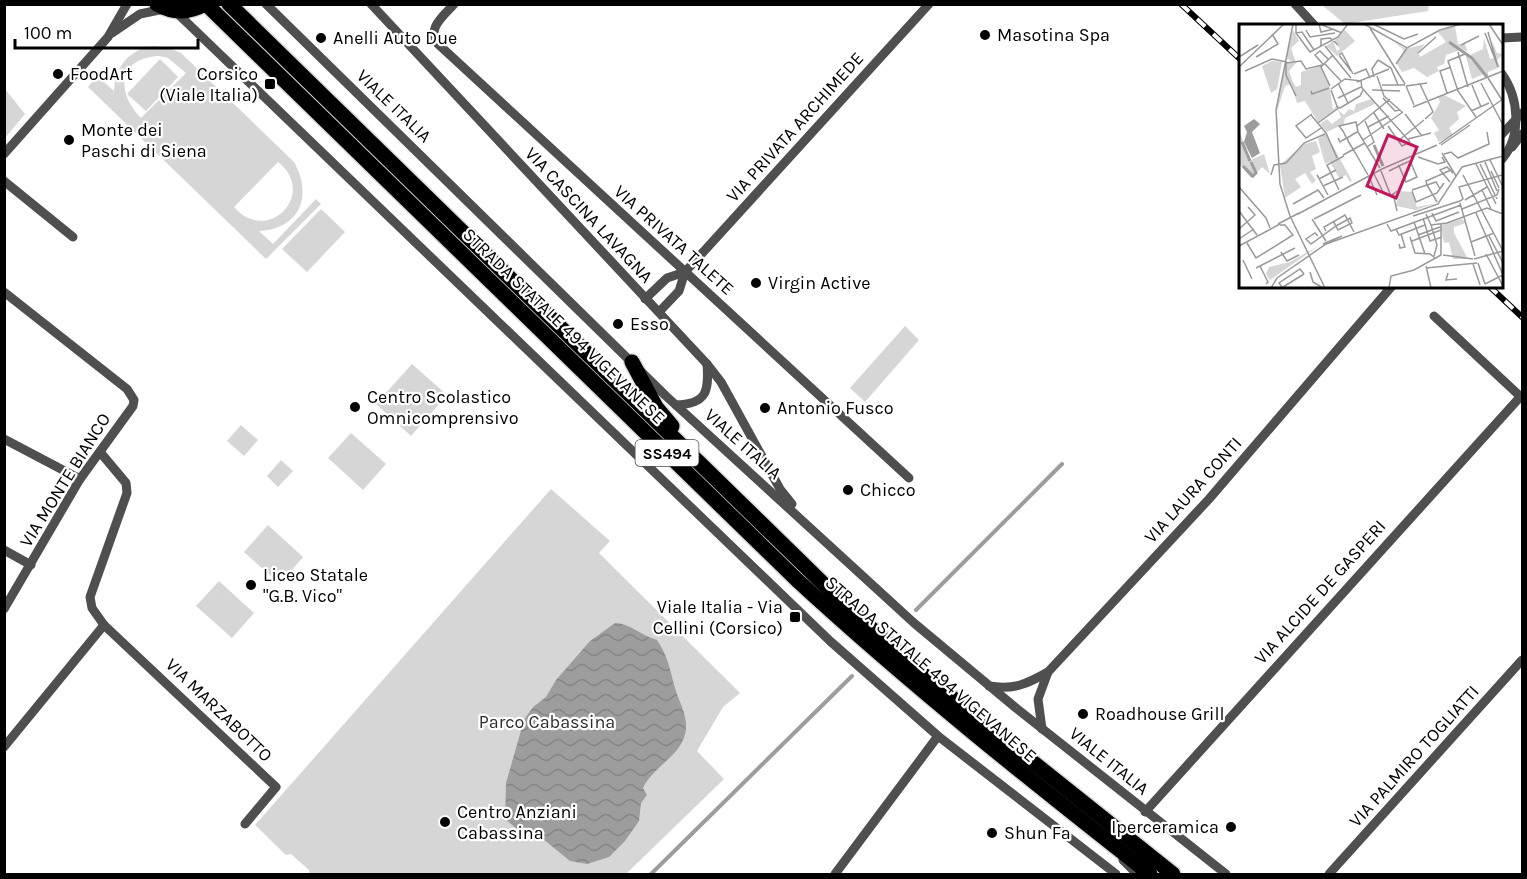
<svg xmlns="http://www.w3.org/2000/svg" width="1527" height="879" font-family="Karla,sans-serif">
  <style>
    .green { fill: #d6d6d6; fill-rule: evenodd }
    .water { fill: url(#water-waves) }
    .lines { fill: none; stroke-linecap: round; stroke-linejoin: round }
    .stream { stroke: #9d9d9d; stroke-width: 4 }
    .primary-casing { stroke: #dbdbdb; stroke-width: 18 }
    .minor { stroke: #4f4f4f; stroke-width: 9 }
    .primary { stroke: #000; stroke-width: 15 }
    .rail-casing { stroke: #000; stroke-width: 6 }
    .rail { stroke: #fff; stroke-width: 4; stroke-dasharray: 11; stroke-linecap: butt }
    .minor-bridge { stroke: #4f4f4f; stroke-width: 9 }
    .poi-dot { fill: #000; stroke: #fff; stroke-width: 2 }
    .labels { text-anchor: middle; stroke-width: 4.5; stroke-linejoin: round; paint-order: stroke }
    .shield { fill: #fff; stroke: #4c4c4c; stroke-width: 1.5 }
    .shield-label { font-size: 16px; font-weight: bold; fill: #000 }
    .poi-label { font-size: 18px; fill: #000; stroke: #fff; text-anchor: start }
    .street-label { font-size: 18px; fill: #000; stroke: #fff }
    .park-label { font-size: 18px; fill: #2d2d2d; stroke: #fff }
    .inset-river { fill: none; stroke: #9d9d9d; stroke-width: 3 }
    .inset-road { fill: none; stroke: #999; stroke-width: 1.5 }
    .view { fill: #c2185b; fill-opacity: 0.15; stroke: #c2185b; stroke-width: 3 }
    .inset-edge { fill: none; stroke: #000; stroke-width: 3 }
  </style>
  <defs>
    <pattern id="water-waves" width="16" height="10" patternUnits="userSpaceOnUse" patternTransform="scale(1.5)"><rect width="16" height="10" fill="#9d9d9d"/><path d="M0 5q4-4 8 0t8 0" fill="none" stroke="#858585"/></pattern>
  </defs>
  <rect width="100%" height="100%" fill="#fff"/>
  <!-- green -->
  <g class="green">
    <path d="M1322,5h107l-1,6 -83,13z"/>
    <path d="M153,46l16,2 12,5 113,109c19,34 6,67 -35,69l14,13 43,-45 5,5 -55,55 -178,-172 9,-11 17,15c1,-24 14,-41 39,-45zM159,56l9,2 18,15 -45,45c-25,-25 -24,-60 18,-62zM278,162c40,31 -10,84 -44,45z"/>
    <path d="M160,59l18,18 -32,34 -19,-17z"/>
    <path d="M5,89l20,25 -20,24z"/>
    <path d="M321,209l24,23 -38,40 -25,-23z"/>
    <path d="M905,326l14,14 -54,62 -15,-14z"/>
    <path d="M412,364l35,31 -36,41 -35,-32z"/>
    <path d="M241,425l17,15 -14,16 -17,-15z"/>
    <path d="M351,433l35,31 -23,26 -35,-32z"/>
    <path d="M281,460l12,11 -15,16 -11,-11z"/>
    <path d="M551,489l59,52 -11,12 141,140 -17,14 -26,44 27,28 -98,95h-317v-4l-18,-16 -5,1 -31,-30z"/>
    <path d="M268,525l35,32 -23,27 -36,-32z"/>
    <path d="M219,581l35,32 -22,25 -36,-32z"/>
  </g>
  <!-- water -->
  <path class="water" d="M615,623c14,0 27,13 42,17 11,16 13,30 18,48 7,23 20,38 2,62 -11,13 -27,23 -34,38l4,7 -6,8 -2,18 -14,20 -16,16 -22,7 -17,-3 -27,-22 -19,-4 -19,-16 1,-36 18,-63 9,-13 13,-10 10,-17 34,-39z"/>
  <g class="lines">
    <!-- stream -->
    <g class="stream">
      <path d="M916,610l146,-146"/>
      <path d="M651,874l201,-198"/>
    </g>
    <defs>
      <g id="primary">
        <path d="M157,4c17,10 32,9 48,0"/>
        <path d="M206,4l591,576c113,104 232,199 353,294"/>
        <path d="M229,4l616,601 81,72 247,197"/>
        <path d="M632,362l24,45 16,19"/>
      </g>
    </defs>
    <!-- primary casing -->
    <use href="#primary" class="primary-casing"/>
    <!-- minor -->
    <g class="minor">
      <path d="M266,4l400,392 248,227 102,85 210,166"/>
      <path d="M371,4l336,360 14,18 59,107 12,15"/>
      <path d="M454,4c-10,12 -28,24 -16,40l471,434"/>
      <path d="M1295,4l20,22"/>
      <path d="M177,13l653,628 108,95 178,138"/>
      <path d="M112,33l28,-19 24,-5"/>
      <path d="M1502,38l20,-1"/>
      <path d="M1502,134l20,-21"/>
      <path d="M1512,147l10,-13"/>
      <path d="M4,154l104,-117 19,-33"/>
      <path d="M4,181l69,56"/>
      <path d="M4,292l123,97 7,11 -1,6 -53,73 -76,130"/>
      <path d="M645,299l22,-21 18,-6"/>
      <path d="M659,312l20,-21 6,-19 244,-268"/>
      <path d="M1434,316l88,82"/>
      <path d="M676,405c31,-1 33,-14 31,-41"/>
      <path d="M4,439l76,40"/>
      <path d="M100,452l26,31 1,10 -37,104 2,11 12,17 172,162 -31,37"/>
      <path d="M4,550l27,15"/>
      <path d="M989,686c25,4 38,-2 59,-14l161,-173 183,-213"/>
      <path d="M1042,729l-4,-30 10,-27"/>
      <path d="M4,747l100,-122"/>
      <path d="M1145,812l376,-416"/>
      <path d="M1123,860l14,14"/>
      <path d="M835,874l103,-138"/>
      <path d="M1329,874l193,-214"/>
    </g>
    <!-- primary -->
    <use href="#primary" class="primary"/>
    <defs>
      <g id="rail">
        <path d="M1181,4l59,55"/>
        <path d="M1489,286l33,31"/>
      </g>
    </defs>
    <!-- rail casing -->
    <use href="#rail" class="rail-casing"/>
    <!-- rail -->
    <use href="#rail" class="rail"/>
    <!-- minor-bridge -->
    <path class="minor-bridge" d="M1502,74c17,24 20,62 0,85"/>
  </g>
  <!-- markers -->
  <g class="poi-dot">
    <circle cx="985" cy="35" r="6"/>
    <circle cx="321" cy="38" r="6"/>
    <circle cx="58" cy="74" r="6"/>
    <rect x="264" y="78" width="12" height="12" rx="3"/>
    <circle cx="69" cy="140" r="6"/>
    <circle cx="756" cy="283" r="6"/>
    <circle cx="618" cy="324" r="6"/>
    <circle cx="355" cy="407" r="6"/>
    <circle cx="765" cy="408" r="6"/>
    <circle cx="848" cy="490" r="6"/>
    <circle cx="251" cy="585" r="6"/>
    <rect x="789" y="611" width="12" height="12" rx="3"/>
    <circle cx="1083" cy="714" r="6"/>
    <circle cx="445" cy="822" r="6"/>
    <circle cx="1231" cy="827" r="6"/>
    <circle cx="992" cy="833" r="6"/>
  </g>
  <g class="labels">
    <!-- shield labels -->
    <rect class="shield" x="635.5" y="440" width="63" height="26" rx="4.5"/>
    <g class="shield-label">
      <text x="667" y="459">SS494</text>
    </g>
    <!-- poi labels -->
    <g class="poi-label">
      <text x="997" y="41">Masotina Spa</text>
      <text x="333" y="44">Anelli Auto Due</text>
      <text x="70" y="80">FoodArt</text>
      <text x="258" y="80" text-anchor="end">Corsico<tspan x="258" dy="21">(Viale Italia)</tspan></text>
      <text x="81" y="136">Monte dei<tspan x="81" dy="21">Paschi di Siena</tspan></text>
      <text x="768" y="289">Virgin Active</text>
      <text x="630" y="330">Esso</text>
      <text x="367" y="403">Centro Scolastico<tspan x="367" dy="21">Omnicomprensivo</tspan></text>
      <text x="777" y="414">Antonio Fusco</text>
      <text x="860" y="496">Chicco</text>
      <text x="263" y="581">Liceo Statale<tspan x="263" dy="21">"G.B. Vico"</tspan></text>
      <text x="783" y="613" text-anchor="end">Viale Italia - Via<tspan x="783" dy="21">Cellini (Corsico)</tspan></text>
      <text x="1095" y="720">Roadhouse Grill</text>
      <text x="457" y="818">Centro Anziani<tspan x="457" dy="21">Cabassina</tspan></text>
      <text x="1219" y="833" text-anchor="end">Iperceramica</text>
      <text x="1004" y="839">Shun Fa</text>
    </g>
    <!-- street labels -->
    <g class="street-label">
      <text transform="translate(394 106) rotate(44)" y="6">VIALE ITALIA</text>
      <text transform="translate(795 127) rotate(-48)" y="6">VIA PRIVATA ARCHIMEDE</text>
      <text transform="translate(589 215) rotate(47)" y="6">VIA CASCINA LAVAGNA</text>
      <text transform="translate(674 240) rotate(42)" y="6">VIA PRIVATA TALETE</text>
      <text transform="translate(564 326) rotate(44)" y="6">STRADA STATALE 494 VIGEVANESE</text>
      <text transform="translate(743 444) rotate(42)" y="6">VIALE ITALIA</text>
      <text transform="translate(65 480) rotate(-58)" y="6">VIA MONTE BIANCO</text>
      <text transform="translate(1193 490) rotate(-48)" y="6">VIA LAURA CONTI</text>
      <text transform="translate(1320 592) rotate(-48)" y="6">VIA ALCIDE DE GASPERI</text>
      <text transform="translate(931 669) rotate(41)" y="6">STRADA STATALE 494 VIGEVANESE</text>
      <text transform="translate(219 710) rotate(44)" y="6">VIA MARZABOTTO</text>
      <text transform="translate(1414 756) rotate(-48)" y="6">VIA PALMIRO TOGLIATTI</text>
      <text transform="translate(1109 761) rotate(39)" y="6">VIALE ITALIA</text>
    </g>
    <!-- park labels -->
    <g class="park-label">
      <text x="547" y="728">Parco Cabassina</text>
    </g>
  </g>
  <!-- overview -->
  <g transform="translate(1239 24)">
    <rect width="264" height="264" fill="#fff"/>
    <path d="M216,2l3,18h7l3,8 -22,-11 19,12 22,24 -3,-3 -12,5 -7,-26 -5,-3 -14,5 -2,9 -7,3 2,4 -12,6 -13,-9 -12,4 -5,-8 7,-14 -10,-8 12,7 19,-5 -7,8 2,5 26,-15 -8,-10 -8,5 11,-7zM54,6l6,11 -8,7 5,15 -7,8 3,9 4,7 5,-2v-13l19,-6 7,14h1l1,3 4,27 4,-5 3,3 -22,14 -13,-21 -8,2 -6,-19 -6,2 -8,25 1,34 -2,-27 2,-22 8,-34h7l-7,-4zM106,6l10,11 -18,15 -11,-10 7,-5 4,10 3,-2 -6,-8zM245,14l6,21 4,-1 -2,-17 5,12 6,1 -6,6 3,7 -12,5v5l-18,-22 13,-6zM33,37l10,1 -7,39 2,-12 -6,4 -9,-27zM205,71l22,11 -9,6 2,7 -10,9 4,7 -14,7 -5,-9 5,-3 -8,-12 9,-16 -2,-5zM133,75l3,5 -30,14 -1,6 -17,8 -7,-8 7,-5 5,5 9,-7 -3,-7 6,5 5,-6 5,2 2,-7zM0,107l12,29 13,-6 6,20 -8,-7 -10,11 -13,-14zM87,109l26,48 -2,1 -4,-7 -7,3 -9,-16 -5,2 -7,-25zM77,117l4,11 -8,4 4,13 -6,3 6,8 -4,4 -7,-11 -10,6 6,8 -16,11 -5,-33 24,-21zM160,167l13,1 5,15 19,-4 -20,7 -20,-4zM223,195l4,4 -12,4v6l14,26h-15l-4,-17 -5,1 -2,-10 -1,-8zM81,221l-50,35 -4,-6 3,-7 21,-5z" fill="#d6d6d6"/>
    <path d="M15,95l6,5 -8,8 8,21 -8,5 -8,-16 3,-10 -3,-6z" fill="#9d9d9d"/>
    <path class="inset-river" d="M210,18l23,16 15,19M3,118l8,19M135,121l9,21M12,138l5,11 -3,3 -10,-10 9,10h1"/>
    <path class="inset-road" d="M54,0l-17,86 4,74 10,32 35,72M57,0v9l14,19 28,-15 10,-13M80,0l2,8 13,-3M81,0l22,9M125,0l43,24 33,-18 21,-6M134,0l31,15 14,-5M250,0l14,21M131,4l35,56M67,6l4,7 25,-4M57,9l6,-1 12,18M246,9l13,34 -10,-35M222,21l18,-9M82,22v-7l9,-1 8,7M86,22l26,32M219,28l10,35M179,29l18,-16M226,30l-17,7 10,30 18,26M100,31l3,-2 11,21M100,31l12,16M0,33l19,-12M17,33l22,-13 -6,-10M139,36l13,8 7,17M85,39l17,18M84,40l-8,-9 5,-4 8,8M157,40l11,-16M0,43l45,-43M6,47l27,-12 15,3M115,50l12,-5 4,9M138,52l7,20M135,53l-2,-8 6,-9M249,54l14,22M122,57l1,7 48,54M118,58l32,-13M99,59l10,20M242,59l22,42M181,60l13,28 -8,7M143,61h23M233,61l9,22M91,62l-9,-19 12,-12M167,62l21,-3M167,62l8,19M92,65l14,-10 16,2M92,66l7,19M133,66l28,1M72,67l1,3 17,-6M208,69l-7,-22 11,-4M57,72l-10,-21v-12l15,-2 5,8 16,-4M145,72l18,16M99,74l23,-11M144,74l12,13 5,-1M174,83l90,-36M101,84l20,-12 3,-6M232,87l18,-8M135,89l10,16M73,90l-16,12 10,12 15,-10M166,90l17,22M72,91l15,18 11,25M126,97l9,21 -7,5M79,99l22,-16M118,102l33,-27M149,102l14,20 8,-4M129,103l21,-11M119,108l22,36M99,114l2,4 3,-2 4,-2 10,-6h1l-2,-10 -17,4 4,5 3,6 1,1 1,2v1l5,8 15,26M169,115l23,-6M124,116l40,-28M159,117l26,-21M200,120l64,-45M202,121l29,-20M203,129l14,23M205,130l7,-2 7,6 31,-14 -2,-12M104,131l22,-12M179,133l20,7 7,-2 -3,-5M251,136l13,27M246,138l12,29M237,140l20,40M241,140l17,35M142,147l10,25 6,-5M150,147l14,-7 7,-3 7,16 -11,5 -7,-16 -1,-1M252,147l8,17M135,150l9,18M32,151l3,-10 12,-2 18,-20 21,-9M224,151l40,76 -29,8M130,153l8,18M80,154l-2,-3 11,20M80,155l17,-9M211,158l-10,-12 7,-3 6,6M188,161l-1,-4 25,-11M188,161l10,17M84,162l20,-9M0,163l27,31 4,10M100,166l-12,-25 17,-9M173,166l24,-8 4,7M243,166l9,19M173,167l4,11 21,-9 7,-10M154,169l4,18M226,176l22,-13M221,179l15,53M54,180l25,-14 6,8M223,185l35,-14 2,-6M0,187l18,24M193,189l4,8 23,-9M237,189l27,62 -18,9M59,190l84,-45 55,-24M187,190l5,11 16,-2 40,-15 16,6M174,192l47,-15 3,-2 -4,-12 43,-12M184,194l7,23 12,-4M73,195l14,22M75,195l47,-24M175,198l11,32M39,200l21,-11M148,200l4,7 70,-26M192,201l6,20 -3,11M0,205l16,-14 -7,-8M157,205l3,6 26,-10M87,207l-2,-4 21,-12 9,17M179,211l22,-8M79,212l-3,-3 -9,6 5,5 25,-18 14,-8 2,5 -14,7 -2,-4 -3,-5M250,212l14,27M171,213l5,16 15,1 5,4M0,215l15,-10M173,217l29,-11M232,218l23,-9M8,219l9,15 37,-23 -8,-10h-5M84,220l19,-8M160,220l1,4 5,-1 -4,-13M0,222l41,-22M42,228l6,9 12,-6M247,230l17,32M204,231l30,4M4,236l9,19M239,239l7,21M234,240l7,21M21,242l8,16 -2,2M187,242l5,22M17,244l39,-20M187,244l51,-5M71,248l3,10 10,6M209,249l-2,7 11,-1M43,263l-3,-4 21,-14 4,5M44,263l21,-13M32,264l6,-10 49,-34 112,-40 24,-37 41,-11M150,264l2,-12 23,-6 27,-15v-31"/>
    <path class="view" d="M149,111l29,12 -21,51 -29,-12z"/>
    <rect width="264" height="264" class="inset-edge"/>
  </g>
  <!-- border -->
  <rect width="1527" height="879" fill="none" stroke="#000000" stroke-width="12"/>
  <!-- scale -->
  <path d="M15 39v9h183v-9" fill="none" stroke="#000000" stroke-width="3"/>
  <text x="24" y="39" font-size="18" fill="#000000" stroke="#ffffff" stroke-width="4.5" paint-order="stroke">100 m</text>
</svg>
